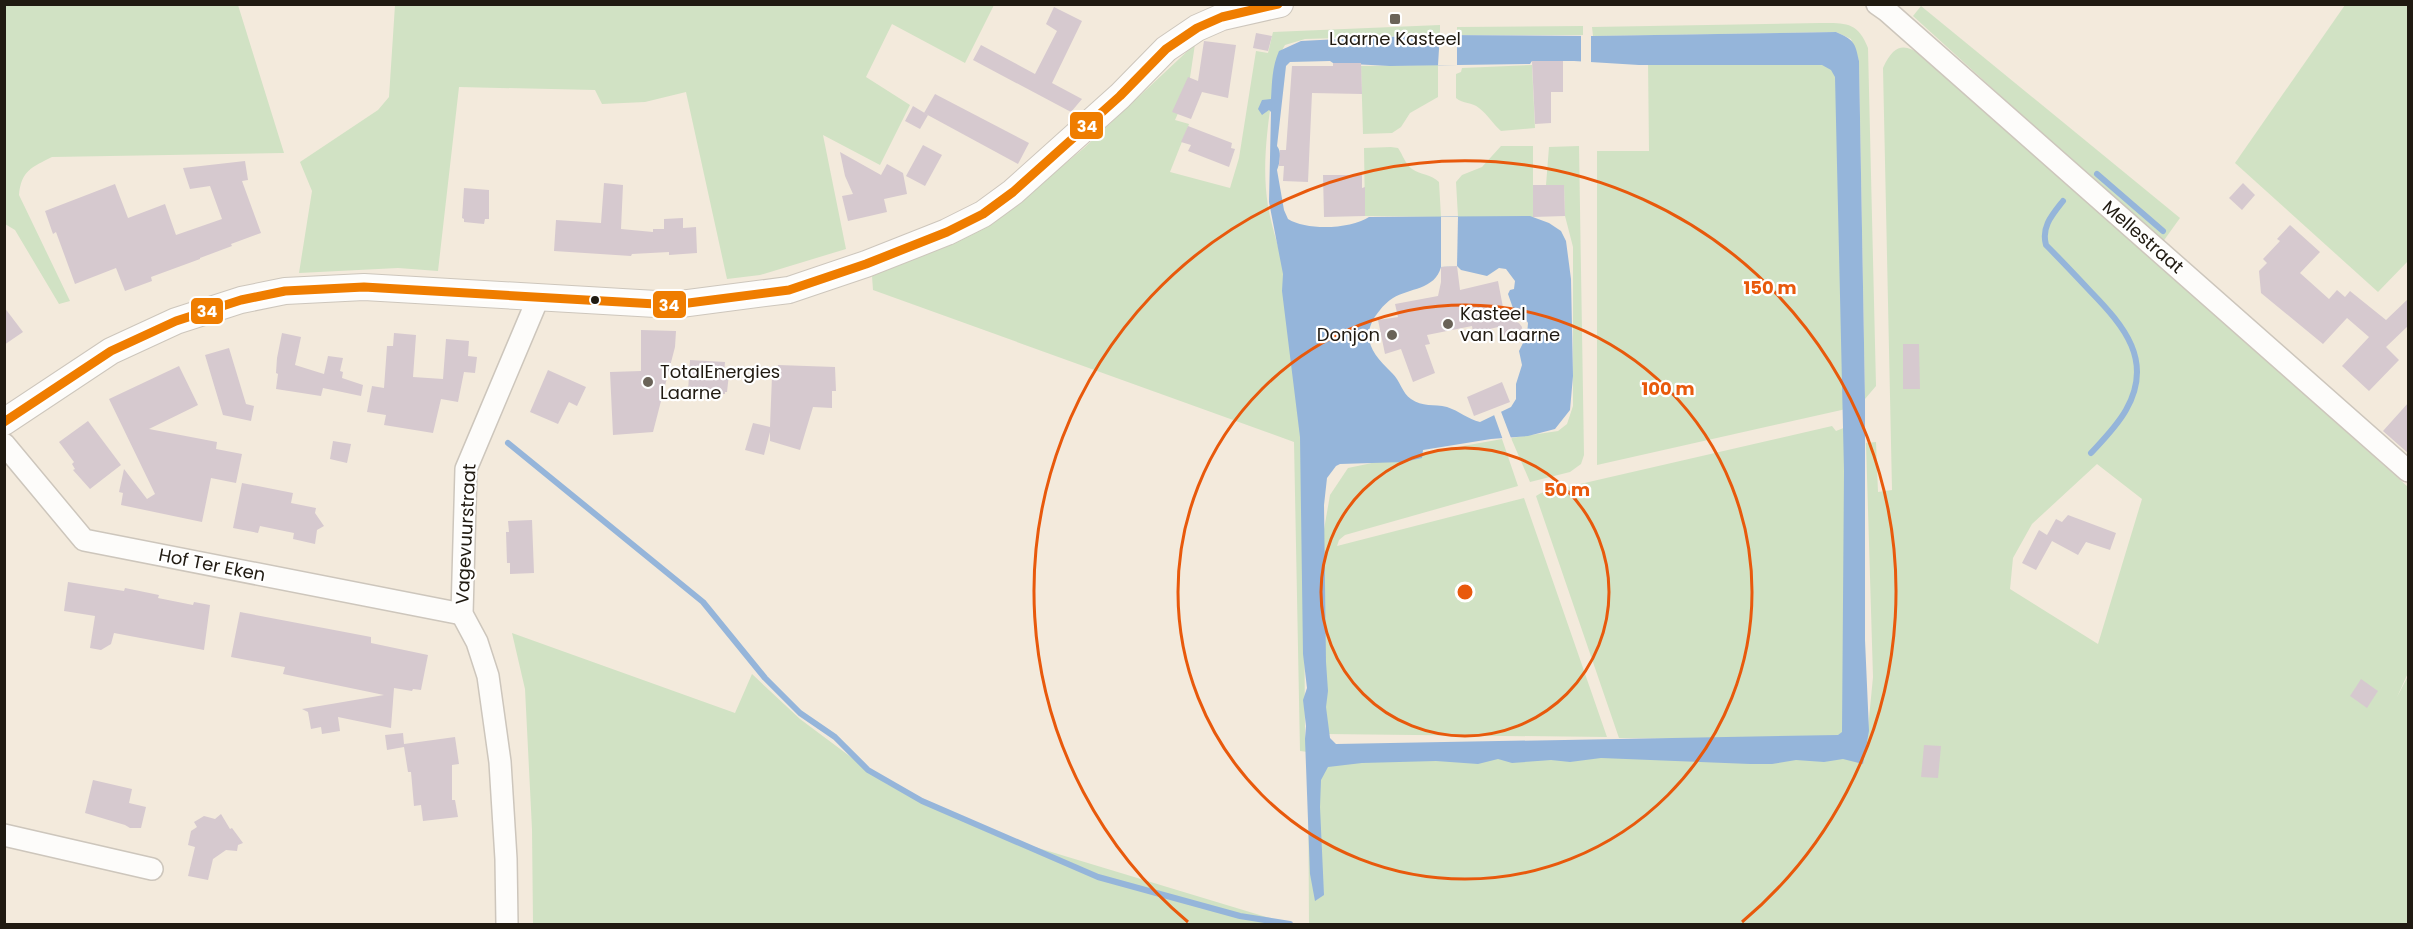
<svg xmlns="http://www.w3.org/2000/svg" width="2413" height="929" font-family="Poppins,sans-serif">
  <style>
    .green { fill: #d1e2c4; fill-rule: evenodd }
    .water { fill: #95b5da; fill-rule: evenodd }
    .pier { fill: #f3eadc }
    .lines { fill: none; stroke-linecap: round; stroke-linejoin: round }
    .stream { stroke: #95b5da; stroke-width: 6 }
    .building { fill: #d6c9cf }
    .minor-casing { stroke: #cdc6bc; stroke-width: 24 }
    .tertiary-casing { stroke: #cdc6bc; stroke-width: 28 }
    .minor { stroke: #fdfcfa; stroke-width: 21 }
    .tertiary { stroke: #fdfcfa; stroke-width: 26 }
    .bus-1-casing { stroke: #fff; stroke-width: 14 }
    .bus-1 { stroke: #ef7d00; stroke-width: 9 }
    .ring { fill: none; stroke: #e8590c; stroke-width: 3 }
    .poi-dot { fill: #6a6358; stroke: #fff; stroke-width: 2 }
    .bus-dot { fill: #201a11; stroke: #fff; stroke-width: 2 }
    .labels { text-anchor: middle; stroke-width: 4.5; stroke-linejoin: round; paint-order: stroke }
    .poi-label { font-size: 18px; fill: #201a11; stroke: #fff; text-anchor: start }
    .street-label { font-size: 18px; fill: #201a11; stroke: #fff }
    .centre { fill: #e8590c; stroke: #fff; stroke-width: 3 }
    .ring-label { font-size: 18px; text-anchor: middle; font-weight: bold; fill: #e8590c; stroke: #fff; stroke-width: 4.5; stroke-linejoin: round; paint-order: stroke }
    .line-badge { stroke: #fff; stroke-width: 2 }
    .badge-label { font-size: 16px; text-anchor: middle; font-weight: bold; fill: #fff }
  </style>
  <rect width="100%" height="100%" fill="#f3eadc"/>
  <!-- green -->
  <g class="green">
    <path d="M4,5h234l46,148 -232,4c-20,10 -31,14 -33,38l51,106 -11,3 -44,-74 -10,-6z"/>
    <path d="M395,5v-1l599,1 -29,58 -73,-39 -26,53 44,28 -30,60 -57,-30 23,114 -86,26 -33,4 -41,-187 -41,10 -43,2 -7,-14 -136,-3 -21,184 -40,-3 -99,5 13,-82 -12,-29 78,-52 11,-13z"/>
    <path d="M2345,5h63v256l-30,31 -143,-129z"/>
    <path d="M1921,6l259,212 -18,25 -249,-227z"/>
    <path d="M1820,23c26,0 38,-1 48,25l8,338 -11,13 -6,-338 -8,-22 -15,-7 -243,4 -1,-9z"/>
    <path d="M1440,25v10l-135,4 -20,6 -7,12c-7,50 -18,99 -10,149 6,36 24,75 27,111 10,139 9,278 10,418l3,16 559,-12 6,-62 -7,-234 10,-1 2,50 14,-2 -9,-422c16,-36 32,-17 55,0l470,419v186l-11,24 11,-21v248h-1099l-1,-172 -8,-1 -6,-309 -421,-152 -1,-14 130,-60 82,-68 111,-104 -7,47 -13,29 14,4 -19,48 60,16 9,-30 17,-107 12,2 5,-21zM2097,464l45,35 -44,145 -88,-55 3,-31 19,-34z"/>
    <path d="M1583,26v9h-126v-8z"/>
    <path d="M1648,60h180l10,9 8,340 -249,56v-314h52z"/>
    <path d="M1438,65v32l-28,16 -9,14 -9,6 -29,1 -2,-68z"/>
    <path d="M1532,65l3,63 -34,3c-8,-7 -13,-16 -22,-23 -7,-6 -16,-4 -23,-10v-24l5,-2 1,-4z"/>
    <path d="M1501,146h32v71h-75l-2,-35 6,-7 20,-8z"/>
    <path d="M1579,146l5,309 -3,9 -11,8 -40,10 -19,-44 47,-7 9,-7 6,-18v-159l-8,-31 -1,-31h-18l3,-38z"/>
    <path d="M1391,147l7,1c5,7 7,16 14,21 9,6 19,5 27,13l2,35 -76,-1 -1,-68z"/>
    <path d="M1832,426l4,5 10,-4v303l-8,10 -219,-2 -83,-242 5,-3z"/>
    <path d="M1502,439l16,47 -173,49 -6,5 -2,6 187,-48 83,239 -282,-3 -3,-193 8,-46 18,-27 43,-9z"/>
    <path d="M512,633l223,80 17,-39 48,45 87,65 105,50 297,90h-756l-1,-95 -7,-140z"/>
  </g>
  <!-- water -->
  <path class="water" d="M1836,32c18,8 19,10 23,29l6,338v241l4,91 -6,33 -20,-5 -19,3 -28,-2 -24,4h-22l-149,-6 -31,4 -19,-2 -39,3 -14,-4 -20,5 -42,-3 -74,2 -34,4 -7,13 -1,27 4,88 -9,6 -5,-27 -5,-135 1,-13 -3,-26 4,-12 -4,-34 -3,-217 -18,-146 1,-17 -14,-72 2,-90 -2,-2 -7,5 -4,-6 4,-9 9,-1c1,-17 1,-32 8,-48l22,-10 57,-3 82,-3 153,1zM1330,61l3,2 57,3 140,-2 2,-3h42l65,4h183l9,5 4,7 9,394 -2,261 -4,3 -502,9 -6,-6 -4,-31 2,-16 -2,-29 -2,-157 3,-27 9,-12 4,-2 64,-2 18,-4 1,-8 68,-11 37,-3 27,-7 15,-19 3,-34 -2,-97 -5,-38 -5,-10 -12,-8 -19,-7 -161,1c-18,12 -62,14 -81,2l-4,-9 -7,-40c3,-7 5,-18 0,-24l9,-80 4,-4zM1457,266l4,4 26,6 12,-8 7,1 9,12 -1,8 -4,1 -2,4 6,17 10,5 4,7 -1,12 -8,16 3,14 -6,19v15l-5,8 -31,15c-12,-3 -21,-11 -33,-15 -13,-3 -25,0 -36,-8 -9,-6 -11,-19 -19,-26 -20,-19 -34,-37 -12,-63 3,-4 8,-9 13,-12 16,-10 42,-8 48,-31z"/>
  <!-- pier -->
  <g class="pier">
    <path d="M1440,32h17v33h-19z"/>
    <path d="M1581,35h10v30l-10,-1z"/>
    <path d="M1441,217h17l-1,49 -16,1z"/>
    <path d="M1500,409l11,29 1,1 -9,1 -10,-28z"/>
  </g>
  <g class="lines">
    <!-- stream -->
    <g class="stream">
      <path d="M2097,174l66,57"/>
      <path d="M2063,201c-11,14 -22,26 -17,44 15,15 30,31 45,47 33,34 63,69 35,118 -9,16 -22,29 -35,43"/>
      <path d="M508,443l195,159 62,76 35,35 35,24 33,33 54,31 176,76 142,39 50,8"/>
    </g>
  </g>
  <!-- building -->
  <g class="building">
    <path d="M1054,7l28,14 -30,62 30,16 -11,13 -98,-52 8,-15 54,29 22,-43 -11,-7z"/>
    <path d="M1256,33l16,3 -4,15 -15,-3z"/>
    <path d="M1204,41l32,4 -8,53 -26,-6 -11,27 -19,-7 16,-35 10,4z"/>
    <path d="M1532,61h31v31h-12v31l-16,1z"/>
    <path d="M1333,63h28l1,31 -50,-1 -4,89 -25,-1 1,-15h-5l1,-16h6l6,-84h41z"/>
    <path d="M935,94l94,49 -11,21 -94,-51z"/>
    <path d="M913,106l15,9 -8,14 -15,-8z"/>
    <path d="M1188,126l44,17 -1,5 4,1 -6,18 -41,-16 3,-6 -10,-3z"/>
    <path d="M923,145l19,10 -17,31 -19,-10z"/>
    <path d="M840,152l41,23 6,-11 16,9 4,21 -23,5 3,13 -39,9 -6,-25 11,-2 -8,-18z"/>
    <path d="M245,161l3,19 -6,1 19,52 -30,11 1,2 -32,12v1l-49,18 1,4 -27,10 -9,-23 -41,16 -19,-52 -3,2 -8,-23 70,-27 13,34 37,-14 11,31 46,-16 -12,-33 -20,3 -7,-21z"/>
    <path d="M1323,175h39v13l3,-1v29l-41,1z"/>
    <path d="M604,183l19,2 -2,44 32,3v-3h11v-10l19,-1v10l13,-1 1,26 -28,2v-3l-37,2 -1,2 -77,-5 2,-31 45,3z"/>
    <path d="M2243,183l12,12 -13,15 -13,-12z"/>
    <path d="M1533,185h31l1,31 -32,1z"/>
    <path d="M464,188l25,2v29h-4l-1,5 -20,-2v-3l-2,-1z"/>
    <path d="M2290,225l30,27 -20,21 29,26 8,-9 8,7 5,-6 36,29 23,-22v27l-23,22 13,13 -30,31 -27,-25 27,-29 -22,-19 -24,26 -62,-51 -2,-22 8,-8 -4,-4 17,-18 -3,-2z"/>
    <path d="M1457,266l3,24 38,-9 7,37 14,5 3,4 -1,8 -7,5h-6l-10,-13 -25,6 -1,-7 -45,9 3,9 -5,1 10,28 -22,9 -12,-33 -16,5 -7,-34 20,-3 -3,-13 43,-8 3,-14v-15z"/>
    <path d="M4,307l19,25 -19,13z"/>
    <path d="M641,330l35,1 -1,16 -22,85 -40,3 -3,-63 31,-1z"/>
    <path d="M282,333l19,4 -6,28 29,9 4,-18 15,2 -3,13 3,1 -1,6 21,7 -2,11 -38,-8 -2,8 -45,-7 2,-15 -2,-1 1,-15z"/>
    <path d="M394,333l22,2 -3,42 30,2 3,-40 23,2 -1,15 9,1 -2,16 -11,-1 -6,30 -17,-3 -8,34 -49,-8 2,-10 -19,-3 5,-26 12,2 3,-42h6z"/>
    <path d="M1903,344h16l1,45h-17z"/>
    <path d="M229,348l17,56 8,2 -3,15 -28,-6 -18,-60z"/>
    <path d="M690,360l35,2 -1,12h5l-2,18h-2v2l-37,-2z"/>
    <path d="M778,365l57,2 1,24h-4v17l-19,-1 -13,43 -30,-9v-9l-6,23 -19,-5 8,-27 17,4 2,-51h5z"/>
    <path d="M179,366l19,39 -49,24 68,13 -1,7 26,5 -6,29 -25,-5 -9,44 -81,-17 2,-12 -4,-1 5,-23 23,30 8,-5 -46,-95z"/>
    <path d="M548,370l38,17 -9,19 -8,-4 -11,22 -28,-12z"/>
    <path d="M1502,382l8,20 -36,14 -7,-19z"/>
    <path d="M2409,402v52l-26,-23z"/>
    <path d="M88,421l33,44 -31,24 -17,-19 2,-1 -3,-5 2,-2 -15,-20z"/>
    <path d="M333,441l18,3 -4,19 -17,-4z"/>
    <path d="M242,483l51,10 -2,10 25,5 -1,5 9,13 -7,4 -2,14 -22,-5 1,-6 -34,-7 -2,7 -25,-5z"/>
    <path d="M2068,515l48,18 -6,17 -24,-8 -8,13 -26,-14 -16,29 -14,-7 17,-33 8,5 9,-16 6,3z"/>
    <path d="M532,520l2,53 -24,1v-11h-3l-1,-31h3l-1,-11z"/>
    <path d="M68,582l56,9 1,-3 34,7 -1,3 35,7 1,-3 16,3 -6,45 -90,-17 -3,11 -10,6 -11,-2 5,-32 -31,-5z"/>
    <path d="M240,612l131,25v6l57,12 -7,35 -8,-1 -1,2 -18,-3 -3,40 -53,-11 2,14 -18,3 -1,-7 -10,2 -3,-17 -6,-3 82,-14 -101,-21 2,-7 -54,-10z"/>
    <path d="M2361,679l17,12 -11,17 -17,-12z"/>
    <path d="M403,733l1,11 51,-7 4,27 -7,1v35h3l3,17 -35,4 -2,-16 -7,1 -3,-34h-3l-4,-25 -17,3 -2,-15z"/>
    <path d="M1924,745l17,1 -3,32 -17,-1z"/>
    <path d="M93,780l39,9 -3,14 17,4 -5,21h-11l-5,-3 -40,-12z"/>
    <path d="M221,814l9,15 2,-1 11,15 -5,2 -1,6 -11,-1 -13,9 -5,21 -20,-4 7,-29 -7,-2 3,-14 6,-4 -3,-5 10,-6 11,3z"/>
  </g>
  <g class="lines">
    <defs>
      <g id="minor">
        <path d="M1877,4l10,7 521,460"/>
        <path d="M4,444l80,96 378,74"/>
        <path d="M4,835l148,34"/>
        <path d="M507,924l-1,-65 -6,-97 -12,-86 -11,-34 -15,-28 4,-145 73,-173"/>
      </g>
      <path id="tertiary" d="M4,422l107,-71 65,-30 65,-21 44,-9 79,-4 309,18 116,-15 77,-26 81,-32 36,-18 30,-22 107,-96 46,-47 31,-21 25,-11 58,-13"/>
    </defs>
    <!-- minor casing -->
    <use href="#minor" class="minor-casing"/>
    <!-- tertiary casing -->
    <use href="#tertiary" class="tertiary-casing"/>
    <!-- minor -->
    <use href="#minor" class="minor"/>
    <!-- tertiary -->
    <use href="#tertiary" class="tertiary"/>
    <defs>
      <path id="bus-1" d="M4,422l107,-71 65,-30 65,-21 44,-9 79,-4 309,18 116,-15 77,-26 81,-32 36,-18 30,-22 107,-96 46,-47 31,-21 25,-11 56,-13"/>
    </defs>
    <!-- bus-1 casing -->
    <use href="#bus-1" class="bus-1-casing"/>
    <!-- bus-1 -->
    <use href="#bus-1" class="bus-1"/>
  </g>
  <!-- distance rings -->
  <g class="ring">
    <circle cx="1465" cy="592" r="144"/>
    <circle cx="1465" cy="592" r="287"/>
    <path d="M1188 922A431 431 0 1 1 1742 922"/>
  </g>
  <!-- markers -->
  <g class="poi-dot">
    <rect x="1389" y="13" width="12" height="12" rx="3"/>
    <circle cx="1448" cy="324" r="6"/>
    <circle cx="1392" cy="335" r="6"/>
    <circle cx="648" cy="382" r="6"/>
  </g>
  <circle class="bus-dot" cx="595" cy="300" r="5"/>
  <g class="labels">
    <!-- poi labels -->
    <g class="poi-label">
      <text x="1395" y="45" text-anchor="middle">Laarne Kasteel</text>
      <text x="1460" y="320">Kasteel<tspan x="1460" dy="21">van Laarne</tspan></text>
      <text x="1380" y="341" text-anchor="end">Donjon</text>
      <text x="660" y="378">TotalEnergies<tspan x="660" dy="21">Laarne</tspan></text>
    </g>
    <!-- street labels -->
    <g class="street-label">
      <text transform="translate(2143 237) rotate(41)" y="6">Mellestraat</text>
      <text transform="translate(466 534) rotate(-87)" y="6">Vagevuurstraat</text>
      <text transform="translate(212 565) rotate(11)" y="6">Hof Ter Eken</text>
    </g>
  </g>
  <circle cx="1465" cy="592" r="9" class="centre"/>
  <g class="ring-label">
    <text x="1770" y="294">150 m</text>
    <text x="1668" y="395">100 m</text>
    <text x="1567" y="496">50 m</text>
  </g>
  <g class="line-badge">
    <rect x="1069" y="111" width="35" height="29" rx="6" fill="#ef7d00"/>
    <rect x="652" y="290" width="35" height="29" rx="6" fill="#ef7d00"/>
    <rect x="190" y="297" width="34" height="28" rx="6" fill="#ef7d00"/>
  </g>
  <g class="badge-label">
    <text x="1087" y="132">34</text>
    <text x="669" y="311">34</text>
    <text x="207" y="317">34</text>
  </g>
  <!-- border -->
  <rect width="2413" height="929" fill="none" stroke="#201a11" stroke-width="12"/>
</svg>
